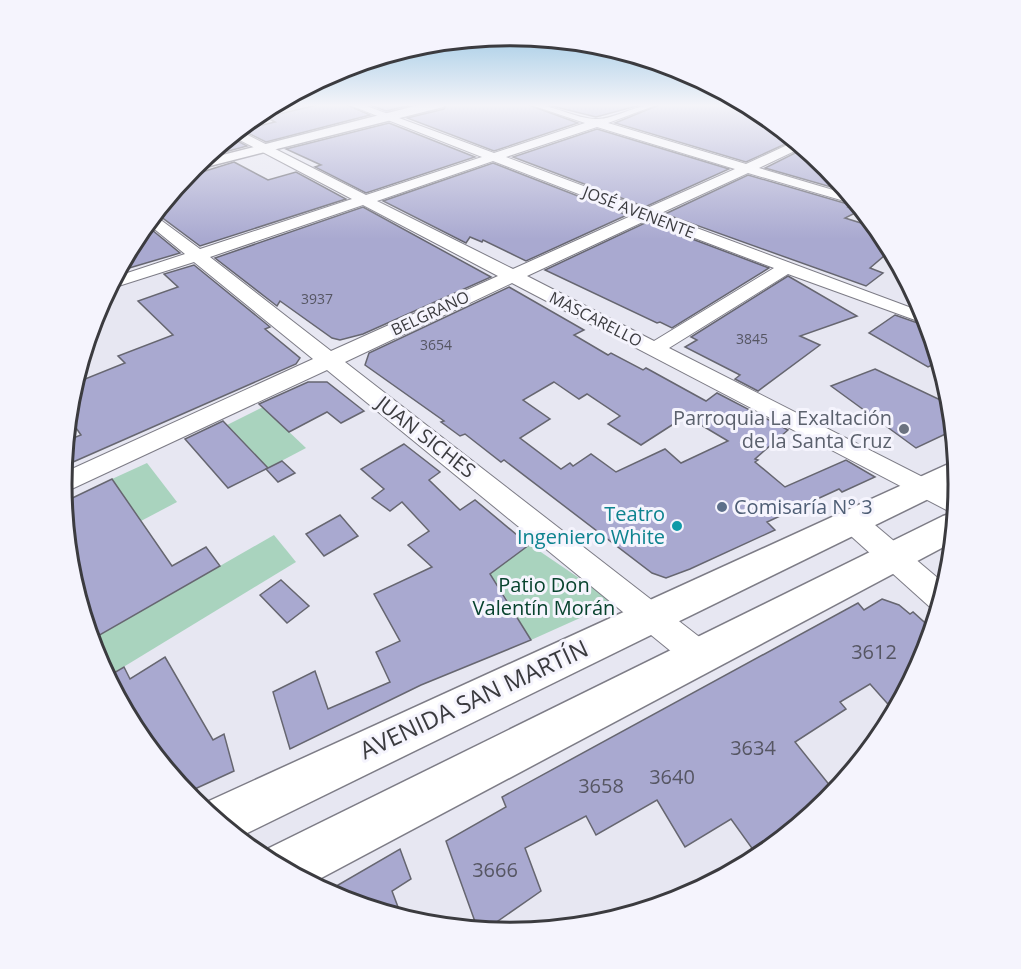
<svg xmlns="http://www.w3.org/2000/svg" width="1021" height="969" font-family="'Open Sans',sans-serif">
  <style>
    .green { fill: #a9d3be }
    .building { fill: #a9a9d0; stroke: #666670; stroke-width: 1.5; fill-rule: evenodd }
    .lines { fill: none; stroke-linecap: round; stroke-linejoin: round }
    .street-casing { stroke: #7d7c86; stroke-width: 2 }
    .secondary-casing { stroke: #7d7c86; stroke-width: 3 }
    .street { fill: #fff; fill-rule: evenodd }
    .secondary { fill: #fff; fill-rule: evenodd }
    .worship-dot { fill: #6b7280; stroke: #f5f4fd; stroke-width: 2 }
    .service-dot { fill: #5c6f8a; stroke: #f5f4fd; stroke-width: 2 }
    .culture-dot { fill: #0f9aa8; stroke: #f5f4fd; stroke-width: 2 }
    .labels { text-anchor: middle; stroke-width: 6; stroke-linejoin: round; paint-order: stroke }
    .far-number-label { font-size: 14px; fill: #565663 }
    .far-street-label { font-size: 16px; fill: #3b3b3f; stroke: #f5f4fd }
    .worship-label { font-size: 20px; fill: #5b616d; stroke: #f5f4fd; text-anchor: end }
    .street-label { font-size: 20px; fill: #3b3b3f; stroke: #f5f4fd }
    .service-label { font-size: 20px; fill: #4e5e75; stroke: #f5f4fd; text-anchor: start }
    .culture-label { font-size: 20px; fill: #0d838f; stroke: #f5f4fd; text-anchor: end }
    .park-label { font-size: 20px; fill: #08432e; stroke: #f5f4fd }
    .near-number-label { font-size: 20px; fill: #565663 }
    .near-street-label { font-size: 24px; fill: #3b3b3f; stroke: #f5f4fd }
    .rim { fill: none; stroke: #3b3b3f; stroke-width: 3 }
  </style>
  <rect width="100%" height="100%" fill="#e7e7f2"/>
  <!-- green -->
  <g class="green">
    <path d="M263,407l43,41 -38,20 -41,-43z"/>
    <path d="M147,463l30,39 -36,19 -29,-42z"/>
    <path d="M274,535l22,27 -189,115 -16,-37z"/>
    <path d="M529,544l78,53 2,8 -78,35 -28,-47 -10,-1 -9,-14z"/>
  </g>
  <!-- building -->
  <g class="building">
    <path d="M321,104h24l25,11 -104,27 -24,-12 33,-8 -9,-5z"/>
    <path d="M367,104h48l-29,7z"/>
    <path d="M447,104h79l52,19 -84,28 -87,-33 37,-9z"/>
    <path d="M544,104h100l-48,13z"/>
    <path d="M661,104h84l15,8 34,28 -48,22 -131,-39z"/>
    <path d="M389,123l86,34 -109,36 -51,-26 6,-2 -35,-16z"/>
    <path d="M597,129l132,40 -84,38 -132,-50z"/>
    <path d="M230,137l17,9 -41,11 3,-2z"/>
    <path d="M805,148l26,24 -8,4 15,3 5,7 -5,3 -73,-21z"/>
    <path d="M234,162l34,18 28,-8 50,27 -146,47 -44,-33 30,-36z"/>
    <path d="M493,163l134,52 -101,46 -43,-21 -1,2 -12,-5 -4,6 -83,-42z"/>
    <path d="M748,175l103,30 -3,2 11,4 -14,7 32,10 7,8 7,14 -21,18 13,5 -17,13 -201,-72z"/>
    <path d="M363,207l128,70 -128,57 -23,6 -8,-2 -52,-37 -3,5 -62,-48z"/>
    <path d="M647,222l122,46 -97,60 -12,-6 -3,1 -112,-53z"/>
    <path d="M146,225l34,28 -61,18 19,-36z"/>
    <path d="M194,265l70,57 6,5 -5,2 35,29 -4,6 -232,102 2,-25 15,-6 -12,-17 6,-35 50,-20 -7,-7 55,-21 -35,-34 40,-14 -14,-13z"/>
    <path d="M788,276l69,40 -57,20 20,9 -62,46 -23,-12 5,-4 -55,-28 12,-7 -6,-3z"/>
    <path d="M509,287l75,43 -10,5 34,20 3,-2 32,17 3,-2 60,33 11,-8 71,37 -33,29 3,1 -3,2 30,25 61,-27 29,17 -33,15 -3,-3 -72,33 8,8 -85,39 -24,9 -14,-5 -148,-113 -3,2 -36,-28 -5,2 -19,-14 3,-1 -79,-56 4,-12zM554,382l25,17 8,-5 33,22 -12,8 33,21 45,-29 42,25 -47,22 -16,-14 -49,23 -25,-18 -18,12 -3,-3 -9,6 -41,-31 30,-19 -27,-19z"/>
    <path d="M895,315l34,12 11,34 -12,6 -59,-34z"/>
    <path d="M875,369l76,36 3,25 -38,18 -85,-62z"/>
    <path d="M308,382h19l37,29 -23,12 -14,-11 -38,20 -30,-28z"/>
    <path d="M223,421l45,47 -40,20 -43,-49z"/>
    <path d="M404,444l36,28 -11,8 31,30 15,-10 54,45 -39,29 41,66 -110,45 -131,64 -17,-57 42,-21 13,38 62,-27 -14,-30 24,-11 -26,-47 58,-27 -24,-22 21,-14 -27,-29 -12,9 -18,-13 12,-9 -23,-20z"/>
    <path d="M282,461l13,12 -17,9 -12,-13z"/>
    <path d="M112,479l60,87 34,-19 14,19 -129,74 -20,-68 -7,-70z"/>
    <path d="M340,515l18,21 -34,20 -18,-22z"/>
    <path d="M281,580l28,26 -22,17 -27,-28z"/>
    <path d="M882,599l17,6 11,9 3,-2 20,18 -8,26 -30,56 -25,-28 -30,18 6,7 -51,33 40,50 -8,10 -68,56 -28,-39 -46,28 -28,-47 -61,35 -10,-19 -61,32 16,43 -56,39h-7l-32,-89 60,-34 -4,-10 356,-194 6,7z"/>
    <path d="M165,657l48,83 11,-6 10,37 -48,22 -49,-60 -30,-56 17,-10 6,12z"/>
    <path d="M400,849l11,30 -19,12 6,16 -10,7 -49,-15 -13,-7z"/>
  </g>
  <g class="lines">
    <defs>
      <g id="street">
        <path d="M290,104h18l-52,12 10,-7z"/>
        <path d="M347,104h14l133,49 91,-30 -57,-19c25,0 48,15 68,15 17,1 40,-15 63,-15l-51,19 138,41 50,-23 7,6 -44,21 91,27 8,10 -110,-32 -89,41 266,99 4,12 -141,-51 -119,74 289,147 -2,20 -444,-232 -167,79 366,284 5,10 -5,10 -11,5 -11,-5 -362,-296 -264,123v-20l250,-114 -119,-97 -85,27 6,-12 70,-23 -38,-31 7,-8 46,34 152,-50 -120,-63 6,-6 128,65 116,-38zM597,127l138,42 -90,40 -139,-52zM493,161l140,54 -120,54 -136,-68zM363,205l135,71 -167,75 -121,-94zM647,220l127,48 -120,73 -127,-65z"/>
        <path d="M852,511l10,3 84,71 -7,26 -8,-3 -89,-80 -3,-7 3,-7z"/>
      </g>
      <g id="secondary">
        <path d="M423,104h22l-2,3 -253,64 13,-11z"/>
        <path d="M957,460l2,24 -722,354 -39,-32z"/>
        <path d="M956,512l-3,30 -643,342 -48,-26 3,-8 678,-334z"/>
      </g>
    </defs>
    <!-- street casing -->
    <use href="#street" class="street-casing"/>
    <!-- secondary casing -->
    <use href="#secondary" class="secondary-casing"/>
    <!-- street -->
    <use href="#street" class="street"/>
    <!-- secondary -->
    <use href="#secondary" class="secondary"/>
  </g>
  <!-- sky -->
  <linearGradient id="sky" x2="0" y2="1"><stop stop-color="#85bcde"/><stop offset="0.44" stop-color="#f4f4f9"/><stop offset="1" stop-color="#f4f4f9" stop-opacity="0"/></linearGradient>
  <rect width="1021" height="239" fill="url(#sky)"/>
  <!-- markers -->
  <circle class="worship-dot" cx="904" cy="429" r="6"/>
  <circle class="service-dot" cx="722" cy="507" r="6"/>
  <circle class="culture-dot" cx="677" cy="526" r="6"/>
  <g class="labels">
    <!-- far-number labels -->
    <g class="far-number-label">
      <text x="317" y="304">3937</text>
      <text x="752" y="344">3845</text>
      <text x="436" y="350">3654</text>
    </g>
    <!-- far-street labels -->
    <g class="far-street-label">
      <text transform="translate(639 212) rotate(21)" y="6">JOSÉ AVENENTE</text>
      <text transform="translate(430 313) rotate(-25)" y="6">BELGRANO</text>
      <text transform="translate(596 319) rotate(27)" y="6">MASCARELLO</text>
    </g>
    <!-- worship labels -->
    <g class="worship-label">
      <text x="892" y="425">Parroquia La Exaltación<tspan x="892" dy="23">de la Santa Cruz</tspan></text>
    </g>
    <!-- street labels -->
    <g class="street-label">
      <text transform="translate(426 437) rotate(38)" y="7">JUAN SICHES</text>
    </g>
    <!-- service labels -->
    <g class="service-label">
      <text x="734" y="514">Comisaría N° 3</text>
    </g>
    <!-- culture labels -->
    <g class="culture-label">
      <text x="665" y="521">Teatro<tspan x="665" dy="23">Ingeniero White</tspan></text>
    </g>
    <!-- park labels -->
    <g class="park-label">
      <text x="544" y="592">Patio Don<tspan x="544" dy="23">Valentín Morán</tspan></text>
    </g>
    <!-- near-number labels -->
    <g class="near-number-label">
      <text x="874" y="659">3612</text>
      <text x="753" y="755">3634</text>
      <text x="672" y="784">3640</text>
      <text x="601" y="793">3658</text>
      <text x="495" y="877">3666</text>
    </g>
    <!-- near-street labels -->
    <g class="near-street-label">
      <text transform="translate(474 700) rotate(-25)" y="8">AVENIDA SAN MARTÍN</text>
    </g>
  </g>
  <!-- crop -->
  <path d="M0 0H1021V969H0ZM72 484a438 438 0 1 1 876 0a438 438 0 1 1-876 0Z" fill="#f5f4fd" fill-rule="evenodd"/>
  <path class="rim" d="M72 484a438 438 0 1 1 876 0a438 438 0 1 1-876 0Z"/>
</svg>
